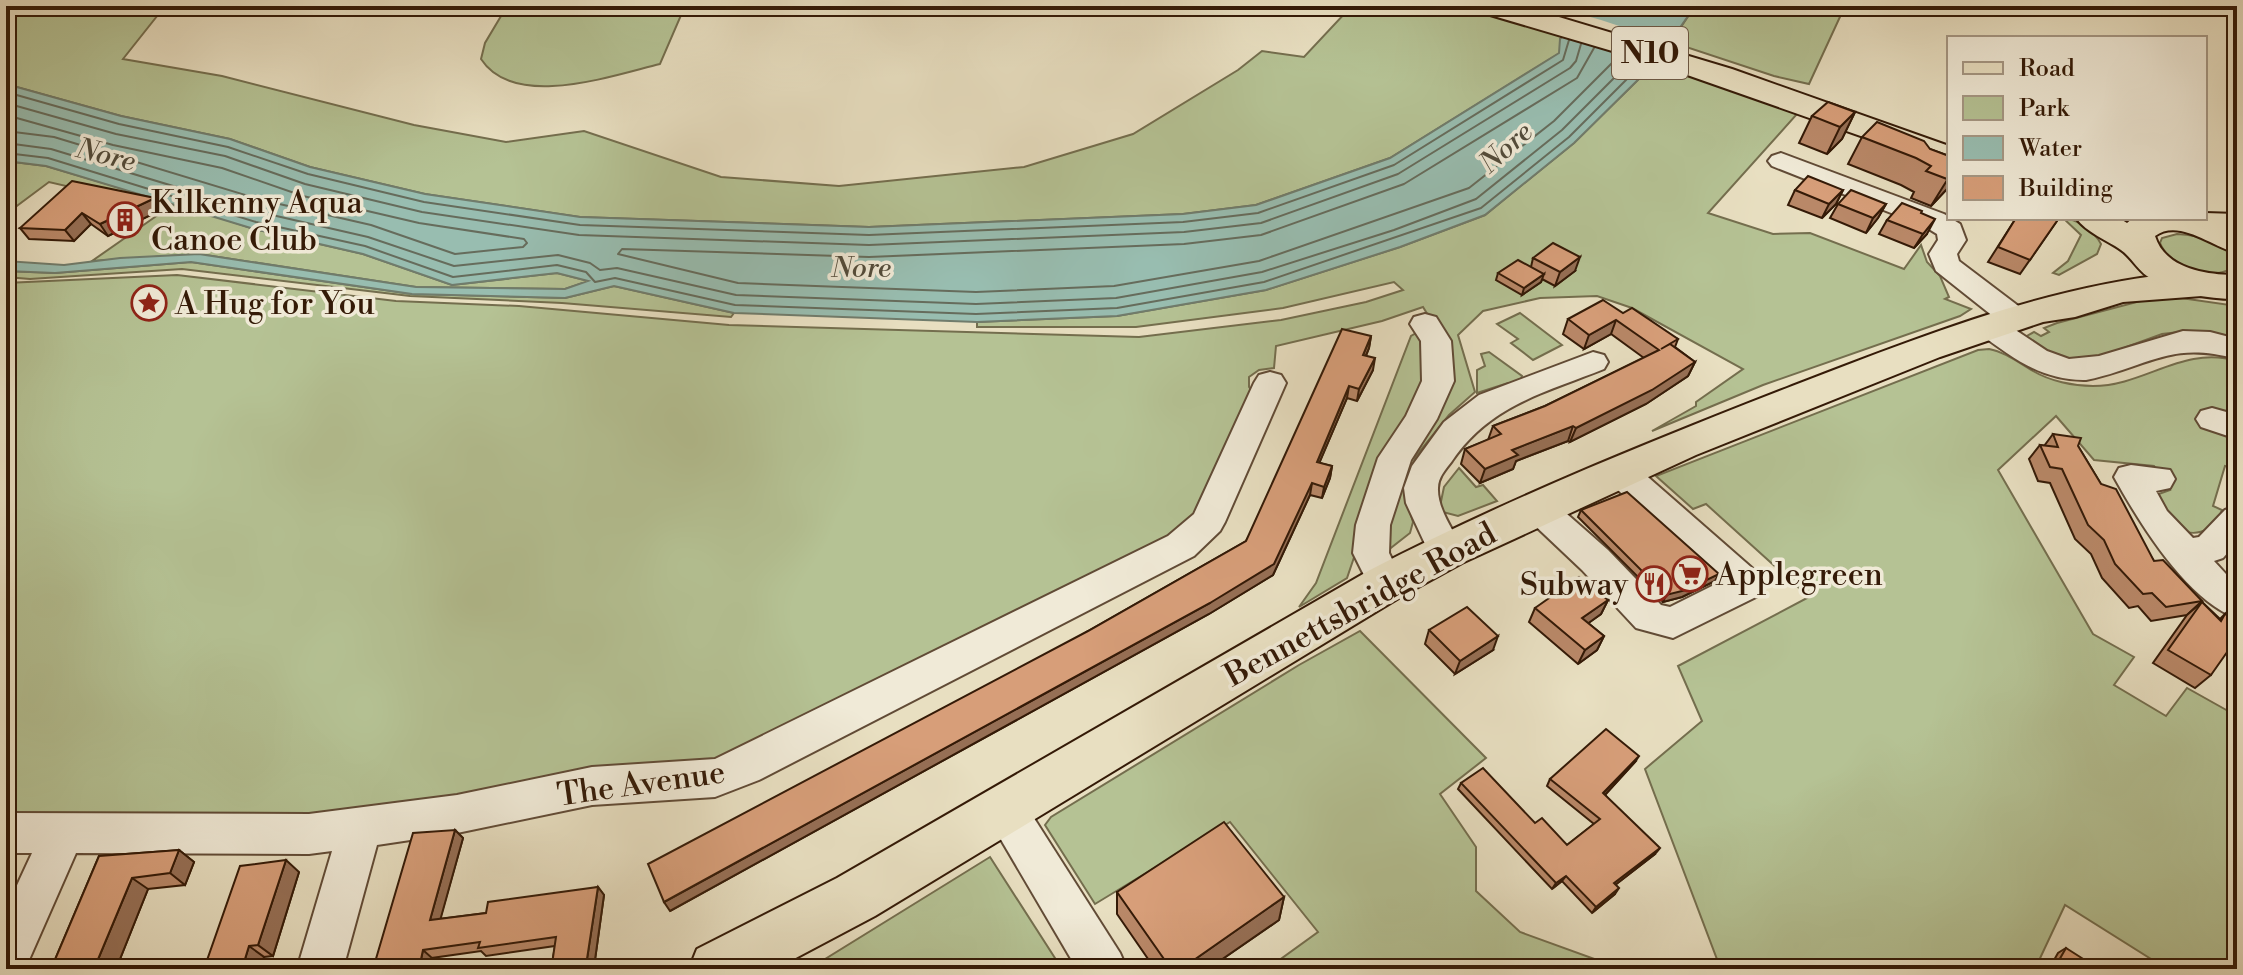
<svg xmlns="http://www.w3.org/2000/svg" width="2243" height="975" font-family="'Libre Bodoni',serif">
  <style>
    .green { fill: #b5c294; stroke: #746e4e; stroke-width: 2 }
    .water { fill: #98bdb0; stroke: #707c6c; stroke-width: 2 }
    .pier { fill: #e8dfc1 }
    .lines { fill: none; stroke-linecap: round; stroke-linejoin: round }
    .shore { stroke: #666c5c; stroke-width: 2 }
    .minor-casing { stroke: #614b36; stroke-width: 4 }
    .major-casing { stroke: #341a07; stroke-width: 4 }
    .highway-casing { stroke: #341a07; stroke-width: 4 }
    .minor { fill: #f0ead7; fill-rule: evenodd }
    .major { fill: #e8dfc1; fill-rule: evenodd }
    .highway { fill: #e8dfc1; fill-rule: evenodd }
    .wall { fill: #b98868; stroke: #341a07; stroke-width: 2 }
    .shaded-wall { fill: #966f55; stroke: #341a07; stroke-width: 2 }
    .building { fill: #d79e79; stroke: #341a07; stroke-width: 2 }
    .labels { text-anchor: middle; stroke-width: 7; stroke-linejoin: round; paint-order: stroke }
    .far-water-label { font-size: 28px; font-style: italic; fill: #524b3a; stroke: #f0ead7 }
    .shield { fill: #f0ead7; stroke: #6c5845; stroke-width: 2 }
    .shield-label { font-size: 30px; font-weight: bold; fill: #341a07 }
    .poi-label { font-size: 32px; fill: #341a07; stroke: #f0ead7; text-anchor: start }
    .street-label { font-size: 32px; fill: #341a07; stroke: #f0ead7 }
  </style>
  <rect width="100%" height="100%" fill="#e8dfc1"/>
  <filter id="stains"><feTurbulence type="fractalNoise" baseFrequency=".0025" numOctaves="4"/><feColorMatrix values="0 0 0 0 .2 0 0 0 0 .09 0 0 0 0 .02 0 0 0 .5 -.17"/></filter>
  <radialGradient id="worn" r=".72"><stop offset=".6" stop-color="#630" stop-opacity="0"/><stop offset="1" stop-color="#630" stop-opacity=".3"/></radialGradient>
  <!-- green -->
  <g class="green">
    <path d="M6,6h159l-42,53 99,17 192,49 92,17 78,-11 137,46 118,9 185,-19 109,-33 105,-64 24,-19 42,6 44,-47 -7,-4h120l105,27 -6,6v14l-170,105 -134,47 -73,9 -314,13 -289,-10 -155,-23 -115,-27 -80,-28 -109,-23 -115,-32z"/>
    <path d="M507,6h178l-25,58c-49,12 -146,46 -179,-5l4,-16z"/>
    <path d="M1695,6h150l-36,78 -35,-8 -103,-34z"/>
    <path d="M1656,62l141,52 -89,99 65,21 37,-1 94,36 17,-24 6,17 13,14 9,21 -4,2 26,10 -11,7 -197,69 -111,46 44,-25v-4l47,-33 -111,-61 -35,-12 -57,2 -57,13 -25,24 17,57 -26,23 -33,41 -12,34 9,32 -3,11 -32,25 64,-220 -19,-31 -41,14 -106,25 -2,22 -15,2 -10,7v10l4,5 -58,130 -28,22 -425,214 -422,63 -314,-4v-534l171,-8 219,26 123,5 210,19 410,12 142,-17 85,-18 37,-12 -9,-8 -111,26 -147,19h-159v-5l140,-6 149,-26 134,-43 85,-32 89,-72z"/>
    <path d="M6,161l40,5 88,26 -12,7 -73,-17 -43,32z"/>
    <path d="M175,203l79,26 109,25 89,31 105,-12 32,8 -24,8 -149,-2 -217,-33 -107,7z"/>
    <path d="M2063,218c15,1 31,13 38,26l-4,10 -38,21 -6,-2 15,-12 13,-26z"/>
    <path d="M2177,234c20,1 53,8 58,31 -19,20 -66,1 -75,-22l2,-5z"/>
    <path d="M191,262l221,32 153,4 49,-12 120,27 -3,4 -169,-14 -152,-7 -228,-27 -152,10 -24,-2v-6l49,2z"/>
    <path d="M2181,298l56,8v37l-58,-11 -17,2 -63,23 -38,4 -36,-24 9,-5 7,4 8,-4 -5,-4 13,-5 91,-24z"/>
    <path d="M1520,313l42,32 -29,15 -22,-17 7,-4 -21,-15z"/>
    <path d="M1420,331l13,35 -67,156 -19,56 -48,29 17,-24 95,-247z"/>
    <path d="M1989,349c16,3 30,14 44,22 17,10 40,15 60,15 52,0 90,-41 144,-25v55l-14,17 13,13 1,23 -12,-3 -12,40 9,4c-7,22 -33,32 -49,12 -7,-8 -12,-18 -17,-27l14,-5 -16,-24 -60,-6 -38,-44 -58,54 95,164 41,23 -20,28 52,31 21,-28 50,28v253h-70l-102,-64 -30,64h-321l4,-7 -73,-193 57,-48 -24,-55 131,-69 -103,-93 -13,5 -37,-33 322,-126z"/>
    <path d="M1489,352l33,24 -3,9 -11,-2 -31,10v-23l8,-4 -4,-12z"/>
    <path d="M1459,468l17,19 7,-2 14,16 -39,15 -19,-5 5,-24z"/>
    <path d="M1360,631l126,127 -46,36 36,53v44l44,41 102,37h-355l51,-37 -88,-110 -135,82 -50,-79 6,-8 248,-152z"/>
    <path d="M990,857l72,112h-253z"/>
  </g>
  <!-- water -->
  <path class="water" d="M1609,6h86l-39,56 -82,81 -89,72 -85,32 -134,43 -149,26 -140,6 -243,-9 -120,-27 -49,12 -153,-4 -221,-32 -136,11 -49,-2v-10l58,4 56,-7 79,-4 217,33 149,2 23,-8 -31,-8 -105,12 -89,-31 -109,-25 -208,-63 -40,-5v-77l115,32 109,23 80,28 115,27 155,23 289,10 314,-13 73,-9 134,-47 169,-105 1,-14 27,-26z"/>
  <!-- pier -->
  <path class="pier" d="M1580,14l21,6 73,24 -13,18 -98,-32z"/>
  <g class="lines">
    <!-- shore -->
    <g class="shore">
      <path d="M1594,48l-17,30 -173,106 -143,51 -77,9 -315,13 -247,-8 -4,5 120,29 238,9 138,-6 145,-25 210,-73 85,-67 66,-66"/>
      <path d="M6,92l113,32 109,23 80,27 116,28 156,23 289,10 314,-13 75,-9 136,-48 169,-105 6,-20"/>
      <path d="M6,103l110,31 109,22 80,28 117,28 157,23 290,10 315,-13 77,-9 137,-49 172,-106 6,-7 5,-17"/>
      <path d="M6,115l107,30 109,23 81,28 116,27 105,16 3,4 -4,4 -68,7 -84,-29 -109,-25 -208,-63 -48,-6"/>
      <path d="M6,143l45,6 208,63 109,25 86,29 104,-11 32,8 10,7 17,-2 119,27 240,9 140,-6 146,-26 132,-42 82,-31 86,-69 71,-71"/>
      <path d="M6,153l42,5 208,64 109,24 88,31 104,-12 29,7 9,10 20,-4 120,27 241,9 141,-6 147,-26 217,-74 88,-71 75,-75"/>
    </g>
    <defs>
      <g id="minor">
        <path d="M1781,153l163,61 16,10 6,16 -9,14 2,7 66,50 4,7 -4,7 -14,2 36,24 22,8 30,-3 84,-25 27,1 27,7v20c-68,-19 -88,8 -151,21 -44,1 -73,-22 -107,-47l-4,-7 4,-7 15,-2 -58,-46 -7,-17 9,-14 -1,-6 -13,-8 -152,-60 -4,-5 4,-5z"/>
        <path d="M1425,314l11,3 15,24 3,40 -17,38 -26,41 -21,65 -1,28 15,30 -5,10 -13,4 -13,-4 -20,-40 3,-28 22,-67 28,-42 16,-35 -1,-40 -11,-17 4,-7z"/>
        <path d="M1593,352l11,3 4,7 -4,7c-60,24 -114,36 -152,92 -6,8 -14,16 -14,27 -1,21 17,45 26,63l-5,10 -13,4 -13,-4 -27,-58 -2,-15 8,-22 32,-44 35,-27z"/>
        <path d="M1270,372l11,3 5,8 -61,139 -5,9 -26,25 -435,224 -44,17 -123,8 -135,28 -80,12 -34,124h-46l35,-118 -23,3 -233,-1 -51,116h-19v-60l26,-56h-26v-40l303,1 148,-19 135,-28 123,-8 453,-223 26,-22 60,-131 5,-8z"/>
        <path d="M2212,408l25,7v24l-36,-12 -5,-8 5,-8z"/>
        <path d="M1621,461l12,3 127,111 5,10 -5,10 -87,43 -37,-10 -54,-58 -55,-52 -5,-9 5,-9 12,-4 12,4 57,50 53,55 9,2 50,-25 -111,-100 -5,-9 5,-9z"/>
        <path d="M2131,465l39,5 5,9 -5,9 -14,3 11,20 26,27 6,-1 26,-27 12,-4v36l-14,16 -9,3 23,25v32c-50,-17 -98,-96 -123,-141l5,-9z"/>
        <path d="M1004,790l15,5 13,20 88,138 7,16h-50l-94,-160 6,-14z"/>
      </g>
      <g id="major">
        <path d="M2205,213l32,1v20l-60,-4 -5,-7 4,-5h29z"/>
        <path d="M2170,274l58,4 5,8 -5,8 -105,8 -48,15 -32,5 -103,35 -244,98 -234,108 -60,33 -527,320 -100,53h-86l8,-20 140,-71 533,-308c135,-70 276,-127 417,-182 125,-48 250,-99 383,-114z"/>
      </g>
      <g id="highway">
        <path d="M1476,6h46l210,63 217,77v21l-296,-104 -173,-51z"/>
        <path d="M2205,216l32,11v26c-25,-6 -58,-35 -82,-17 10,33 52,39 82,39v24c-30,0 -64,-6 -90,-23 -10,-7 -16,-19 -26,-26 -14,-10 -34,-17 -45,-32h43l8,5 6,-5z"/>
      </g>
    </defs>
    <!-- minor casing -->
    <use href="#minor" class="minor-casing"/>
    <!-- major casing -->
    <use href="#major" class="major-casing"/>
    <!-- highway casing -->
    <use href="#highway" class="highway-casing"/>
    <!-- minor -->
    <use href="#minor" class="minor"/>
    <!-- major -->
    <use href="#major" class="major"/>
    <!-- highway -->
    <use href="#highway" class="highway"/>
  </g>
  <!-- wall -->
  <g class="wall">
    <path d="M1855,112l-13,27 -15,15 -28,-11 13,-27z"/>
    <path d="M1862,137l68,12 19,7 -2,33 -16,17 -20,-8 3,-6 -13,-7 -53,-21z"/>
    <path d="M1795,190h48l-7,14 -14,14 -34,-13z"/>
    <path d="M155,198l8,11 -55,27 -17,-12 -17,17 -45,-2 -9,-11z"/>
    <path d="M1838,204h48l-8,14 -12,15 -36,-15z"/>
    <path d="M1921,214l6,20 -13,14 -35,-14 8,-14z"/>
    <path d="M2016,218h43l-39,56 -32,-12z"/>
    <path d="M1533,258l42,13 -20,15 -13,-7 -1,3 -19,13 -26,-15 2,-7 33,-6z"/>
    <path d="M1623,313l55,26 -3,8 20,15 -7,14 -42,28 -76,38 -2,-1 -52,20 -3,8 -33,14 -19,-19 4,-15 23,-9 5,-14 52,-20 99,-48 -33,-24 -27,15 -21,-15 5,-15z"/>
    <path d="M1371,336l-2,12 -3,8 7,14 -16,31 -10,-3 -28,65 13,3 -2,12 -8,20 -12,-3 -37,80 -64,39 -539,297 418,-280 158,-90z"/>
    <path d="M2053,434l25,12 23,38 53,77 48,40 -15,14 -36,6 -13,-15 -9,2 -27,-30 -11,-24 -16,-15 -25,-56 -12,-2 -9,-22 11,-14 4,1z"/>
    <path d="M1581,510l134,71 -33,16 -19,5 -85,-85z"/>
    <path d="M1608,600l-7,14 -13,9 16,13 -7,14 -19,14 -49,-42 6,-14z"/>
    <path d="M2202,602l18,17 5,-5 -14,61 -16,13 -42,-25 34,-48z"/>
    <path d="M1429,630l64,20 -38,24 -30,-30z"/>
    <path d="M1635,762l-30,33 50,59 -40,31v9l-23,19 -30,-32 -10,8 -94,-100 3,-6 74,40 32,22 27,-21 -47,-38 3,-7z"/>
    <path d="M455,830l8,8 -23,81 46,-6 112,-26 6,8 -10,72 -15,2h-23l-4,-5 3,-18 -69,10 -5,-5 -49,7 -3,11h-56z"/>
    <path d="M179,850l15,12 -9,23 -37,4 -32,80h-65l48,-113z"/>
    <path d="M299,872l-26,84 -67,7z"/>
    <path d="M1117,892l167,5 -5,23 -71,49h-53l-38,-55z"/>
    <path d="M2066,948l18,21h-35l9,-16z"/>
    <path d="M2169,960l14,9h-28z"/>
  </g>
  <!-- shaded-wall -->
  <g class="shaded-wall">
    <path d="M1855,112l-13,27 -15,15 13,-27z"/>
    <path d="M1949,177v8l-2,4 -16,17z"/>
    <path d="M1843,190l-7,14 -14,14 7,-14z"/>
    <path d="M155,198l8,11 -55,27 -8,-12z"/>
    <path d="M1886,204l-8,14 -12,15 7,-15z"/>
    <path d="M82,213l9,11 -17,17 -9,-11z"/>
    <path d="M1935,219l-8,15 -13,14 9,-14z"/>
    <path d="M1580,257l-5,14 -20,15 5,-14z"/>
    <path d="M1544,274l-3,8 -19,13 2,-7z"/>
    <path d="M1616,320l-5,14 -27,15 5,-14z"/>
    <path d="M1371,336l-2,12 -8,19 2,-12z"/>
    <path d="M1375,358l-2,12 -16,31 2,-12z"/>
    <path d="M1695,362l-7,14 -42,28 -76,38 6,-14z"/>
    <path d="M1349,386l-2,12 -32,75 2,-11z"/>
    <path d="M1573,426l-5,15 -52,20 -3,8 -33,14 5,-14 27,-19z"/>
    <path d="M1332,466l-2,12 -8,20 2,-11z"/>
    <path d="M1312,483l-2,12 -37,80 -64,39 -539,297 -6,-9 546,-299z"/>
    <path d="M1719,574l-4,7 -33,16 -19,5 3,-7z"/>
    <path d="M1608,600l-7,14 -25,18 6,-14z"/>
    <path d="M1498,636l-5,14 -38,24 5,-13z"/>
    <path d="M1604,636l-7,14 -19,14 7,-14z"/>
    <path d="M1639,756l-4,6 -35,38 3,-7z"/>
    <path d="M455,830l8,8 -25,90 -8,-8z"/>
    <path d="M1660,848l-5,6 -45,35 4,-6z"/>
    <path d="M179,850l15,12 -9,23 -15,-12z"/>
    <path d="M286,860l13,12 -26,84 -15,-11z"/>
    <path d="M1566,876l-4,5 -10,8 4,-6z"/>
    <path d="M132,878l16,11 -32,80h-22z"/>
    <path d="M598,887l6,8 -10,72 -7,-8z"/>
    <path d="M1619,888l-4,6 -23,19 4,-6z"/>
    <path d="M1284,897l-5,23 -71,49h-27z"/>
    <path d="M249,946l15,11 -4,12h-18z"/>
    <path d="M423,950l9,8 -3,11h-10z"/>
  </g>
  <!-- building -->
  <g class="building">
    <path d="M1828,102l27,10 -15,15 -28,-11z"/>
    <path d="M1877,122l47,19 6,8 19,7v21l-2,2 -21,-8 5,-5 -15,-8 -54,-21z"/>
    <path d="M1808,176l35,14 -14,14 -34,-14z"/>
    <path d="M72,181l83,17 -55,26 -18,-11 -17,17 -45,-2z"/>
    <path d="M1851,190l35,14 -13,14 -35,-14z"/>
    <path d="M1902,203l20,8 -1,2 14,6 -12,15 -36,-14z"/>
    <path d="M2016,218h43l-29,42 -32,-13z"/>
    <path d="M1553,243l27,14 -20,15 -27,-14z"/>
    <path d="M1518,260l26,14 -20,14 -26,-15z"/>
    <path d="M1603,300l20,13 9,-5 46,31 -17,10 9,-5 25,18 -43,28 -76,38 -3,-2 -61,24 6,5 -33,14 -20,-20 36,-15 -8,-8 52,-20 114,-56 -43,-30 -27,15 -21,-16z"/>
    <path d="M1342,329l29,7 -8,19 12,3 -16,31 -10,-3 -32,76 15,4 -8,21 -12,-4 -38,81 -64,39 -546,299 -16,-38 440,-233 158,-90z"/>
    <path d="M2053,434l28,4 -3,8 23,38 15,5 38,72 9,-1 39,41 -36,6 -14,-14 -9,1 -28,-30 -11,-24 -16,-15 -26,-56 -12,-2 -10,-22 18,2z"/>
    <path d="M1627,492l92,82 -33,16 -20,5 -85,-85z"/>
    <path d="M1579,577l29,23 -26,18 22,18 -19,14 -50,-42z"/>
    <path d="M2202,602l19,19 4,-7 12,7v17l-26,37 -43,-25z"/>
    <path d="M1467,607l31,29 -38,25 -31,-31z"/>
    <path d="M1606,729l33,27 -36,37 57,55 -46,35 5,5 -23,19 -30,-31 -10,7 -95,-100 22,-15 52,55 7,-5 25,27 33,-26 -50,-40z"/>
    <path d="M1224,822l60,75 -103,72h-10l-54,-77z"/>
    <path d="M455,830l-25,90 56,-7 2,-11 110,-15 -11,72 -35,5 4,-27 -78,11 2,-6 -57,8 -4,19h-46l40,-136z"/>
    <path d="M179,850l-9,23 -38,5 -38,91h-43l48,-113z"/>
    <path d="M286,860l-28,85 -9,1 -7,23h-45l2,-5 7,-1 34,-97z"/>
    <path d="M2066,948l22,14 -4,7h-30z"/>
    <path d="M2169,960l14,9h-17z"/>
  </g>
  <!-- icons -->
  <defs>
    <symbol id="building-ring" viewBox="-11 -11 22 22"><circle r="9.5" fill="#f0ead7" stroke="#8f2418" stroke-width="1.5"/><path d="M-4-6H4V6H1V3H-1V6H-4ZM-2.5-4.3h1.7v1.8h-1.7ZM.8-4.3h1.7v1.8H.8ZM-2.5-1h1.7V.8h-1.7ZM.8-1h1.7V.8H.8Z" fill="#8f2418"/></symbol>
    <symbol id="sight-ring" viewBox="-11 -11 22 22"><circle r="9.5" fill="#f0ead7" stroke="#8f2418" stroke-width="1.5"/><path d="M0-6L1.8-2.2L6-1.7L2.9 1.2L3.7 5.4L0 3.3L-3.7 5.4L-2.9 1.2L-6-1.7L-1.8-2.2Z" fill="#8f2418"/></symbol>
    <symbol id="supermarket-ring" viewBox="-11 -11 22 22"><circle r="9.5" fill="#f0ead7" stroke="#8f2418" stroke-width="1.5"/><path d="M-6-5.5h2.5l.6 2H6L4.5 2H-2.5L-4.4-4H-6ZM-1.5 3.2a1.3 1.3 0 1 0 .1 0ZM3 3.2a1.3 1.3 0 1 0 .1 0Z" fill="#8f2418"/></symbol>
    <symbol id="restaurant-ring" viewBox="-11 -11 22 22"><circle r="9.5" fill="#f0ead7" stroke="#8f2418" stroke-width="1.5"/><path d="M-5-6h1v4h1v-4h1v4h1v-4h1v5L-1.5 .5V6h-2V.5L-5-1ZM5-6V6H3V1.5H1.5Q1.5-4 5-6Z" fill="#8f2418"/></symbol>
  </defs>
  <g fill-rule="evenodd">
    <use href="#building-ring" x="105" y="200" width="40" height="40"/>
    <use href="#sight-ring" x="129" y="283" width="40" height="40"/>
    <use href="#supermarket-ring" x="1670" y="554" width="40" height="40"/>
    <use href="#restaurant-ring" x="1634" y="564" width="40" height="40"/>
  </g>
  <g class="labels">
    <!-- far-water labels -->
    <g class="far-water-label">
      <text transform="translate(1505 147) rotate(-42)" y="10">Nore</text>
      <text transform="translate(106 154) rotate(14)" y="10">Nore</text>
      <text x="861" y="277">Nore</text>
    </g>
    <!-- shield labels -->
    <rect class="shield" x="1612" y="27" width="76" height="52" rx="6"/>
    <g class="shield-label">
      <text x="1650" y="63">N10</text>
    </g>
    <!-- poi labels -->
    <g class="poi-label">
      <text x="151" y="213">Kilkenny Aqua<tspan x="151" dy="37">Canoe Club</tspan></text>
      <text x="175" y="314">A Hug for You</text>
      <text x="1716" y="585">Applegreen</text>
      <text x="1628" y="595" text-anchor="end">Subway</text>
    </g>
    <!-- street labels -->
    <g class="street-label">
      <text transform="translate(1360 604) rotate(-29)" y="11">Bennettsbridge Road</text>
      <text transform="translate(641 783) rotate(-8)" y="11">The Avenue</text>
    </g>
  </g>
  <!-- margin -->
  <rect width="2243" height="975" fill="none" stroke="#e8dfc1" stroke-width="32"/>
  <rect x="8" y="8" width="2227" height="959" fill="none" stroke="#341a07" stroke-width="4"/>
  <rect x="16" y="16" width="2211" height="943" fill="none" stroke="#341a07" stroke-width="2"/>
  <!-- legend -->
  <rect x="1947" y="36" width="260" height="184" fill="#f0ead7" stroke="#a59784" stroke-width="2"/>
  <rect x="1963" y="62" width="40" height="12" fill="#e8dfc1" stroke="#a59784" stroke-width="2"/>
  <text x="2019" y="76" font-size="24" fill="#341a07">Road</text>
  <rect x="1963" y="96" width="40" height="24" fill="#b5c294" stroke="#a59784" stroke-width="2"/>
  <text x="2019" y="116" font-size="24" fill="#341a07">Park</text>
  <rect x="1963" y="136" width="40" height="24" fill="#98bdb0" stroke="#a59784" stroke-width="2"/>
  <text x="2019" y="156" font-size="24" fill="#341a07">Water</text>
  <rect x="1963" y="176" width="40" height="24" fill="#d79e79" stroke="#a59784" stroke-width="2"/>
  <text x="2019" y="196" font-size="24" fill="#341a07">Building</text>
  <rect width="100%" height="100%" filter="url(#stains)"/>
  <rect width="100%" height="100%" fill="url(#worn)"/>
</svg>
